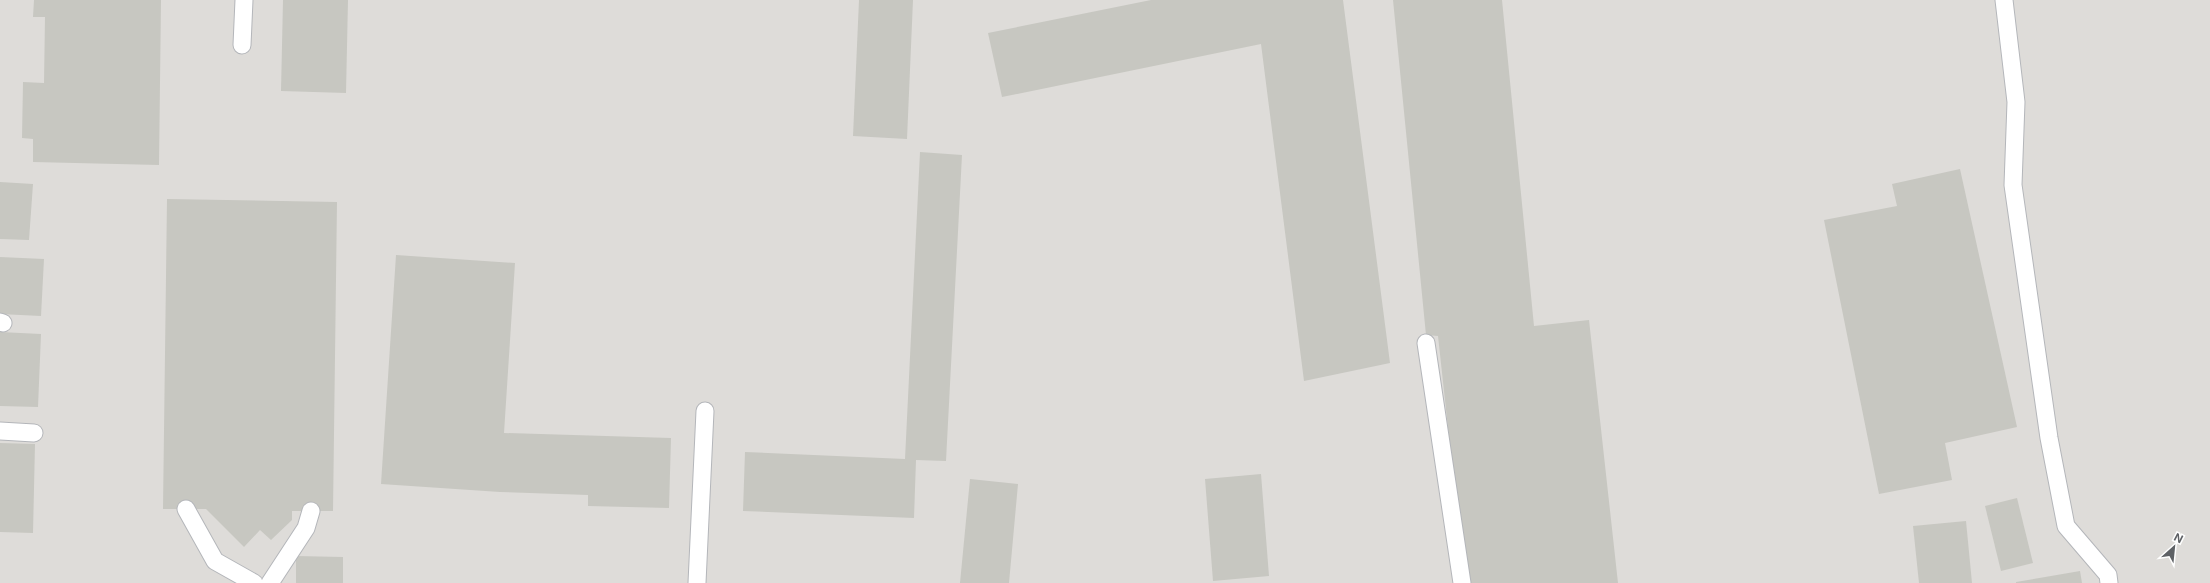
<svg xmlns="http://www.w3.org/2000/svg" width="2210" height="583" font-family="Inter,sans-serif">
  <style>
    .industrial { fill: #dedcd9 }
    .building { fill: #c7c7c1 }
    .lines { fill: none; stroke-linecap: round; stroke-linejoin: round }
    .lane-casing { stroke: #b4b6ba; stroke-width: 19 }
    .lane { stroke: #fff; stroke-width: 17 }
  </style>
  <rect width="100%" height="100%" fill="#efede7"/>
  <!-- industrial -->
  <rect class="industrial" x="0" y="0" width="2210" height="583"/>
  <!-- building -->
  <g class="building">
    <path d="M34,0h127l-2,165 -126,-3v-23l-11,-1 1,-56 21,1 1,-66h-12z"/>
    <path d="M283,0h65l-2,93 -65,-2z"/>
    <path d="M859,0h54l-6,139 -54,-3z"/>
    <path d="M1151,0h192l47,363 -86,18 -43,-337 -259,53 -14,-64z"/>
    <path d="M1393,0h109l32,326 55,-6 29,263h-153l-27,-247 -12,-1z"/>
    <path d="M920,152l42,3 -16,306 -30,-1 -2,58 -171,-7 2,-59 160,7z"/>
    <path d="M1960,169l57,258 -72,16 7,37 -73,14 -55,-274 73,-14 -5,-22z"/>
    <path d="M0,182l33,2 -4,56 -29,-1z"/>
    <path d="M167,199l170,3 -4,309h-41v9l-21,20 -11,-10 -16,17 -38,-38h-43z"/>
    <path d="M396,255l119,8 -11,170 167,5 -2,70 -81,-2v-11l-88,-3 -119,-8z"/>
    <path d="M0,257l44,2 -3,57 -41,-2z"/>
    <path d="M0,332l41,2 -3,73 -38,-1z"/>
    <path d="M0,443l35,1 -2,89 -33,-1z"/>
    <path d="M1261,474l8,102 -56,5 -8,-102z"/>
    <path d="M970,479l48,5 -9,99h-49z"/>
    <path d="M2017,498l16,65 -32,8 -16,-65z"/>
    <path d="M1966,521l6,62h-53l-6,-57z"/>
    <path d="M296,556l47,1v26h-47z"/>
    <path d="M2080,571l2,12h-66v-1z"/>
  </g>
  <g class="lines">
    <defs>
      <g id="lane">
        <path d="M2004,0l12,102 -3,83 36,253 17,88 42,49 1,8"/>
        <path d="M242,45l2,-45"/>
        <path d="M0,322l3,1"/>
        <path d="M1426,343l36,240"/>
        <path d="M0,431l34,2"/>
        <path d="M186,509l29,52 39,22"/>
        <path d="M270,583l36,-55 5,-17"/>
        <path d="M697,583l8,-172"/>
      </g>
    </defs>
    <!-- lane casing -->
    <use href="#lane" class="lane-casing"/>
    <!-- lane -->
    <use href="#lane" class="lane"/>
  </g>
  <!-- north arrow -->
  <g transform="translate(2174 547) rotate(27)" stroke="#ffffff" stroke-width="3" paint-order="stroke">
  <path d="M0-3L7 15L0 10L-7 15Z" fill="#5e6165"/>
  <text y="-6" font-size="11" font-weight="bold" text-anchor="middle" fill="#5e6165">N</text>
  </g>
</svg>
